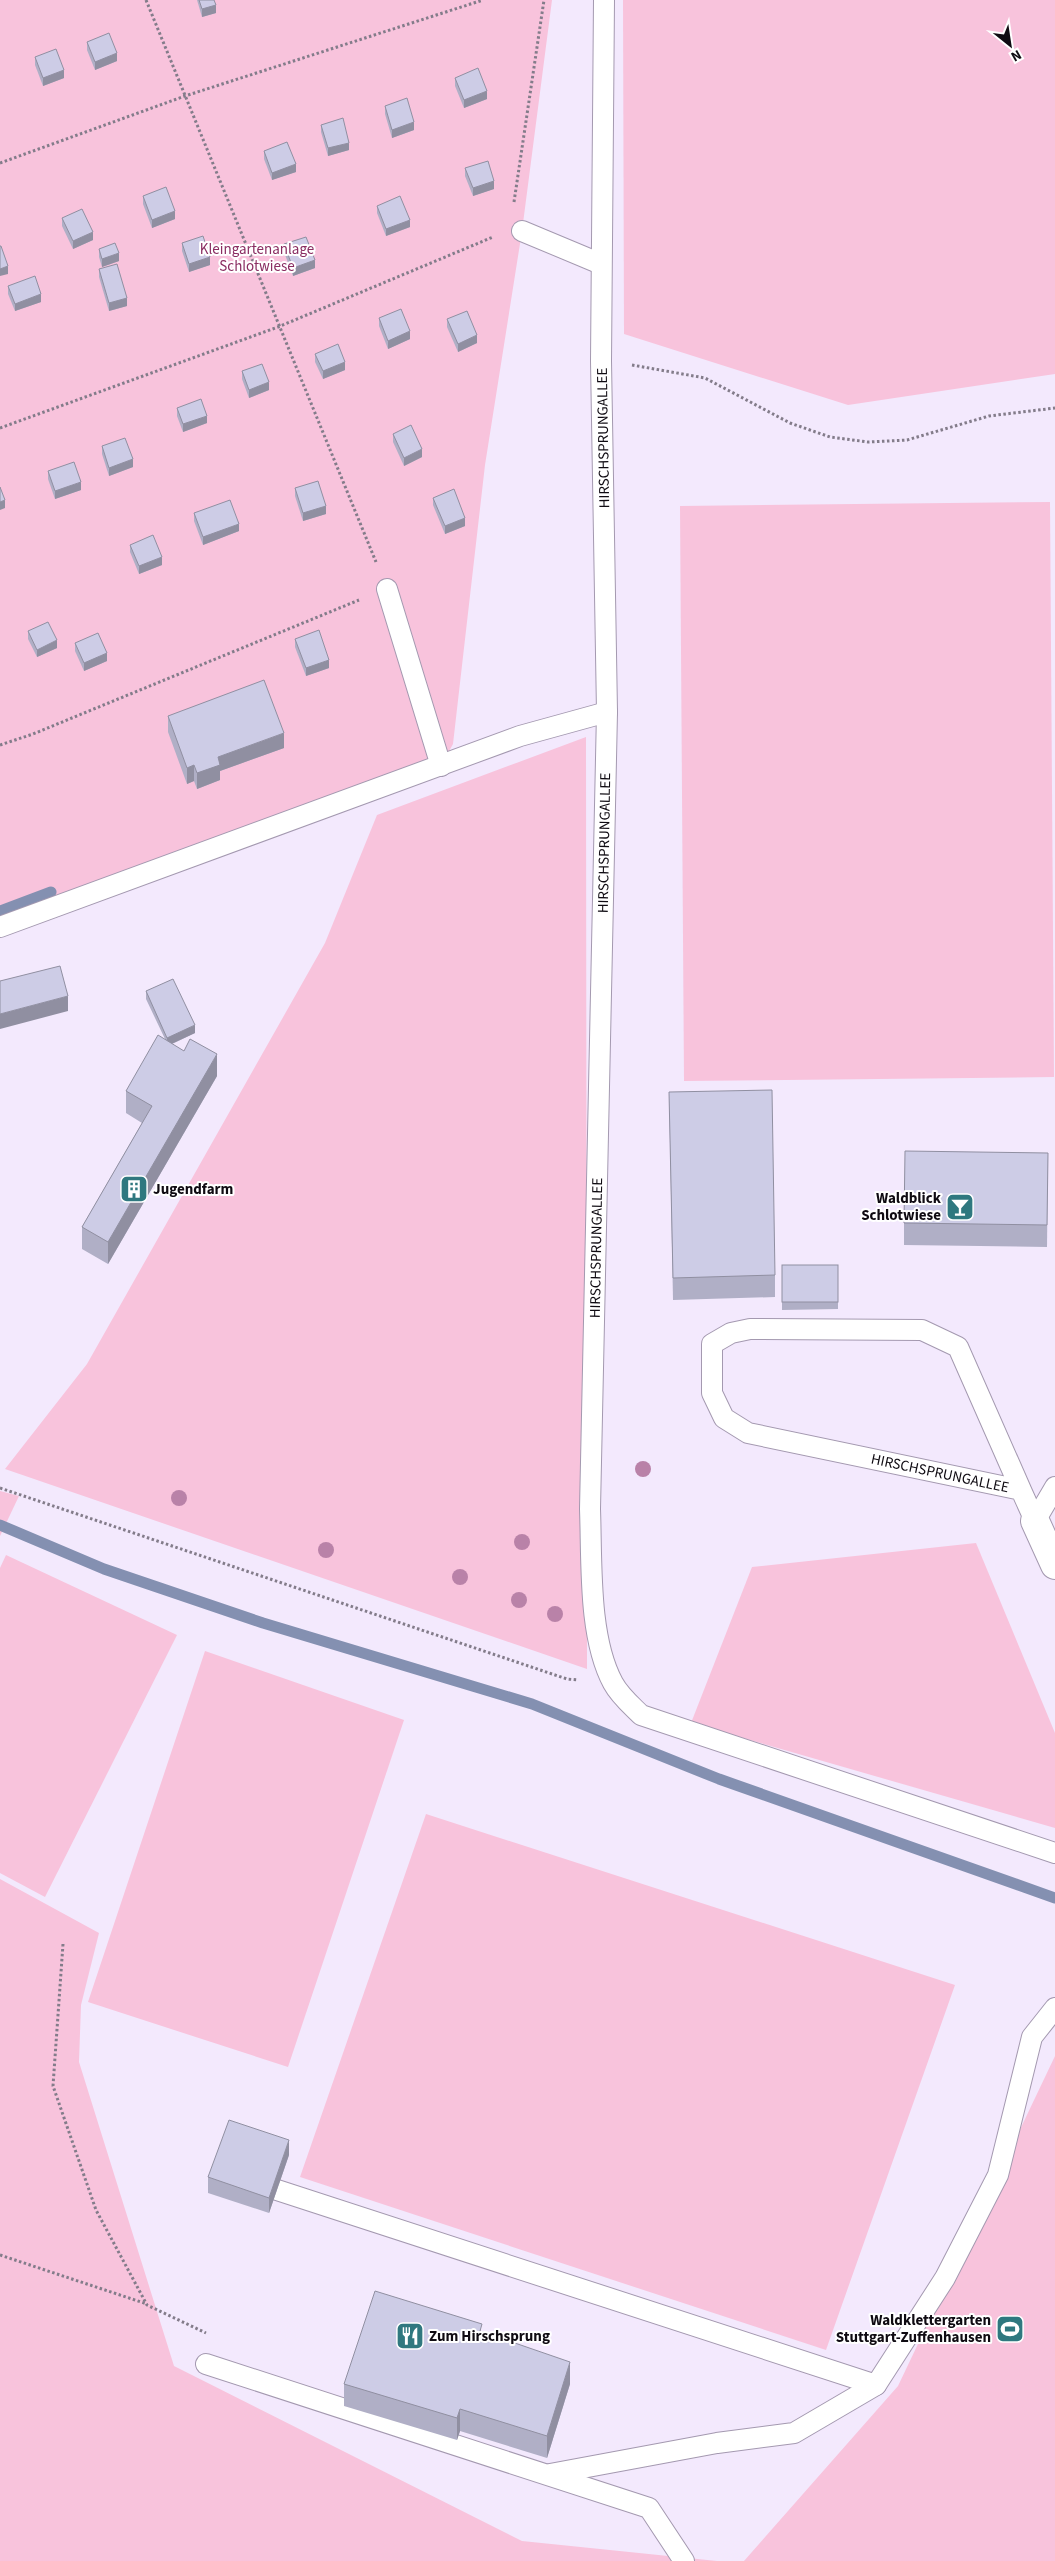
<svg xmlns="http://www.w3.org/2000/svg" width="1055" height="2561" font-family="'Source Sans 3',sans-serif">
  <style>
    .green { fill: #f8c3dc }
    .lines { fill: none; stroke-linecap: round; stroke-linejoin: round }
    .stream { stroke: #8490b1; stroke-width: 11 }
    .service-casing { stroke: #a499b0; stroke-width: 22 }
    .minor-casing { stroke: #a499b0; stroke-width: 30 }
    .path { stroke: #837c8a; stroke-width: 3; stroke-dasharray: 2.5 2.5; stroke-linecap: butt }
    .service { stroke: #fff; stroke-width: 20 }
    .minor { stroke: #fff; stroke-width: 28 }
    .tree { fill: #b982a8 }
    .wall { fill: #b0afc6 }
    .shaded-wall { fill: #908fa1 }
    .building { fill: #cdcce6; stroke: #908fa1 }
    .labels { text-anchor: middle; stroke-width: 4; stroke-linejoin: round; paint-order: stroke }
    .park-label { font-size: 15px; fill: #8a2d62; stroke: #fff }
    .street-label { font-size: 15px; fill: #0f0b12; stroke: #fff }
    .poi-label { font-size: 15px; font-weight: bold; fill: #0f0b12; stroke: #fff; text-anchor: start }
  </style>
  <rect width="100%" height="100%" fill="#f3e9fd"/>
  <!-- green -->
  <g class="green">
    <path d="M0,0h552l-30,231 -37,234 -32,279 -12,22 -441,161z"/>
    <path d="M623,0h432v374l-207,31 -224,-71z"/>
    <path d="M1050,502l4,575 -370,4 -4,-575z"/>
    <path d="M586,737l1,932 -582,-200 82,-105 238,-421 52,-128z"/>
    <path d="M0,1491l19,5 -19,40z"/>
    <path d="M976,1543l79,190v95l-364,-105 61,-156z"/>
    <path d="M6,1555l171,80 -132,262 -45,-24v-305z"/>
    <path d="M205,1651l199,69 -116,347 -200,-65z"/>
    <path d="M426,1814l529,171 -129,365 -526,-173z"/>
    <path d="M0,1879l99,54 -18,72 -2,57 95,304 348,175 195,20h-717z"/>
    <path d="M1055,2056v505h-311l154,-175z"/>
  </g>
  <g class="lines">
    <!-- stream -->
    <g class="stream">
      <path d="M0,911l51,-19"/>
      <path d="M0,1525l104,44 159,54 269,81 187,75 336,119"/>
    </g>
    <defs>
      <g id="service">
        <path d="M604,0l-3,361 6,351 -17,797c2,52 -2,128 23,174 7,13 18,22 28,32l414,138"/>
        <path d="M522,231l79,33"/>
        <path d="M387,589l54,177"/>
        <path d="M0,927l520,-191 87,-24"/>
        <path d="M1021,1490l-63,-143 -36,-17 -172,-1 -19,4 -19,11v49l12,25 24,15 273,57 14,31"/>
        <path d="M1035,1521l20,-34"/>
        <path d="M277,2190l599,195 69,-107 53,-103 34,-138 23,-29"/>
        <path d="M206,2364l443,144 35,53"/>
        <path d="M550,2474l167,-31 77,-10 82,-48"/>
      </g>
      <path id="minor" d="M1035,1521l20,44"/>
    </defs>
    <!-- service casing -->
    <use href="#service" class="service-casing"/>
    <!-- minor casing -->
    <use href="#minor" class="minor-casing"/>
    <!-- path -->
    <g class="path">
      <path d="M146,0l230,562"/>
      <path d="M0,163l185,-67 298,-96"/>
      <path d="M514,202l30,-202"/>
      <path d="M632,365l73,13 85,45 40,14 38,5 39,-2 82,-24 66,-8"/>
      <path d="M0,428l278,-101 215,-90"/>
      <path d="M0,745l33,-11 326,-134"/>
      <path d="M0,1488l567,191 11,1"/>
      <path d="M63,1944l-10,142 43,124 51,95 59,28"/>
      <path d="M0,2255l147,49"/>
    </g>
    <!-- service -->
    <use href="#service" class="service"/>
    <!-- minor -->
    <use href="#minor" class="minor"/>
  </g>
  <!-- trees -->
  <g class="tree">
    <circle cx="643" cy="1469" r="8"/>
    <circle cx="179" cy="1498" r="8"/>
    <circle cx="522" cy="1542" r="8"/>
    <circle cx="326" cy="1550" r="8"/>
    <circle cx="460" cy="1577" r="8"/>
    <circle cx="519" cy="1600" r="8"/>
    <circle cx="555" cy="1614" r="8"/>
  </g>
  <!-- wall -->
  <g class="wall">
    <path d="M197,0h17l2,13 -14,4z"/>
    <path d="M87,42l30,19 -22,9 -8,-20z"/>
    <path d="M35,57l29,21 -21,8 -8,-21z"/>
    <path d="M455,78l32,21 -23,9 -9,-22z"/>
    <path d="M385,106l29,24 -22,8 -7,-24z"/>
    <path d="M321,125l28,25 -21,6 -7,-24z"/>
    <path d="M264,151l32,21 -24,8 -8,-21z"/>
    <path d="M465,168l29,21 -21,7 -8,-20z"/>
    <path d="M143,196l32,23 -23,9 -9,-24z"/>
    <path d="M377,206l33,21 -24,9 -9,-23z"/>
    <path d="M62,218l31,22 -20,9 -11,-23z"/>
    <path d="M182,243l28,22 -21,7 -7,-21z"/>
    <path d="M284,244l31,24 -22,8 -9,-24z"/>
    <path d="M99,249l20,12 -17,6 -3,-10z"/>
    <path d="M99,269l28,37 -18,5 -10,-34z"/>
    <path d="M8,286l33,16 -26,9 -7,-17z"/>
    <path d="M379,318l31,21 -22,10 -9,-23z"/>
    <path d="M447,319l30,24 -19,9 -11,-25z"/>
    <path d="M315,354l30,16 -22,9 -8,-17z"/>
    <path d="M242,371l27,19 -20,8 -7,-19z"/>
    <path d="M177,408l30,15 -24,9 -6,-16z"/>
    <path d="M393,434l29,23 -18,9 -11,-24z"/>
    <path d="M102,446l31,21 -24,9 -7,-22z"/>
    <path d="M48,471l33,19 -26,9 -7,-20z"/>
    <path d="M295,488l31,26 -23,7 -8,-25z"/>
    <path d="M433,498l32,28 -20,8 -12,-29z"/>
    <path d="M194,513l45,18 -36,14 -9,-24z"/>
    <path d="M130,545l32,20 -23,9 -9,-22z"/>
    <path d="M28,631l29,17 -20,9 -9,-18z"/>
    <path d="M295,639l34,29 -23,8 -11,-29z"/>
    <path d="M75,643l32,18 -23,10 -9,-20z"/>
    <path d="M168,716l116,32 -64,23v9l-23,9 -3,-8 -7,3 -19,-52z"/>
    <path d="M146,991l49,42 -23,11 45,32 -109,188 -26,-15v-22l60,-104 -16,-10v-22l39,-52 -19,-40z"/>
    <path d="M669,1092l106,183v22l-102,3z"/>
    <path d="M1048,1153l-1,94 -143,-2v-22z"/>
    <path d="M782,1265h56v44l-56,1z"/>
    <path d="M289,2155l-20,58 -61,-20v-16z"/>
    <path d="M482,2332l88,52 -23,74 -87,-27 -3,9 -113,-34v-22z"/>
  </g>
  <!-- shaded-wall -->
  <g class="shaded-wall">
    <path d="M216,5v8l-14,4v-8z"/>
    <path d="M117,53v8l-22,9v-8z"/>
    <path d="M64,70v8l-21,8v-8z"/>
    <path d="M487,91v8l-23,9v-8z"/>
    <path d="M414,122v8l-22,8v-8z"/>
    <path d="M349,143v7l-21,6v-8z"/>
    <path d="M296,164v8l-24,8v-7z"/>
    <path d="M494,181v8l-21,7v-8z"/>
    <path d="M175,211v8l-23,9v-8z"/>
    <path d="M410,220v7l-24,9v-7z"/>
    <path d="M93,232v8l-20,9v-8z"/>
    <path d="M119,253v8l-17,6v-8z"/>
    <path d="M210,257v8l-21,7v-8z"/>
    <path d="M315,260v8l-22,8v-8z"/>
    <path d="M8,266v8l-8,2v-7z"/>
    <path d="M41,294v8l-26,9v-7z"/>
    <path d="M127,298v8l-18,5v-8z"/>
    <path d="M410,331v8l-22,10v-8z"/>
    <path d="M477,335v8l-19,9v-8z"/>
    <path d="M345,362v8l-22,9v-8z"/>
    <path d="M269,382v8l-20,8v-8z"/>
    <path d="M207,416v7l-24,9v-8z"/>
    <path d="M422,449v8l-18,9v-8z"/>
    <path d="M133,459v8l-24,9v-8z"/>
    <path d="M81,482v8l-26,9v-8z"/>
    <path d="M5,500v8l-5,2v-8z"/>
    <path d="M326,506v8l-23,7v-8z"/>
    <path d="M465,518v8l-20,8v-8z"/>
    <path d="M239,524v7l-36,14v-8z"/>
    <path d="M162,557v8l-23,9v-8z"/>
    <path d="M57,640v8l-20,9v-7z"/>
    <path d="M107,653v8l-23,10v-8z"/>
    <path d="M329,660v8l-23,8v-8z"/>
    <path d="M284,733v15l-64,23v9l-23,9v-16l21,-16z"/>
    <path d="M194,765v16l-7,3v-16z"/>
    <path d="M68,996v15l-68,18v-15z"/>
    <path d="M195,1025v8l-28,13v-8z"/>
    <path d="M217,1054v22l-109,188v-22z"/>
    <path d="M289,2140v15l-20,58v-15z"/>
    <path d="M570,2362v22l-23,74v-22z"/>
    <path d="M460,2409v22l-3,9v-22z"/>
  </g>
  <!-- building -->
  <g class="building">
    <path d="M199,0h15l2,5 -14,4z"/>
    <path d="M109,33l8,20 -22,9 -8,-20z"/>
    <path d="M56,49l8,21 -21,8 -8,-21z"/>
    <path d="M478,68l9,23 -23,9 -9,-22z"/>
    <path d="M407,98l7,24 -22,8 -7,-24z"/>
    <path d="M343,118l6,25 -21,5 -7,-23z"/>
    <path d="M287,142l9,22 -24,9 -8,-22z"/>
    <path d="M488,161l6,20 -21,7 -8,-20z"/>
    <path d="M166,187l9,24 -23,9 -9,-24z"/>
    <path d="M400,196l10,24 -24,9 -9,-23z"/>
    <path d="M82,209l11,23 -20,9 -11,-23z"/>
    <path d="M203,236l7,21 -21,7 -7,-21z"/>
    <path d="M306,237l9,23 -22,8 -9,-24z"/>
    <path d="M115,243l4,10 -17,6 -3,-10z"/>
    <path d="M0,246h1l7,20 -8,3z"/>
    <path d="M117,264l10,34 -18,5 -10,-34z"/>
    <path d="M35,276l6,18 -26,10 -7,-18z"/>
    <path d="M401,309l9,22 -22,10 -9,-23z"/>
    <path d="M467,311l10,24 -19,9 -11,-25z"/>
    <path d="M338,344l7,18 -22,9 -8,-17z"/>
    <path d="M262,364l7,18 -20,8 -7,-19z"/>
    <path d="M201,399l6,17 -24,8 -6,-16z"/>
    <path d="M411,425l11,24 -18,9 -11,-24z"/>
    <path d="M125,438l8,21 -24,9 -7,-22z"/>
    <path d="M74,462l7,20 -26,9 -7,-20z"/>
    <path d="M318,481l8,25 -23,7 -8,-25z"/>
    <path d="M0,487l5,13 -5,2z"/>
    <path d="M454,489l11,29 -20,8 -12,-28z"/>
    <path d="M230,500l9,24 -36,13 -9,-24z"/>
    <path d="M153,535l9,22 -23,9 -9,-21z"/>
    <path d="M48,622l9,18 -20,10 -9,-19z"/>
    <path d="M319,630l10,30 -23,8 -11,-29z"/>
    <path d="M98,633l9,20 -23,10 -9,-20z"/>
    <path d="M264,680l20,53 -66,24 2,8 -23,8 -3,-8 -7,3 -19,-52z"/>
    <path d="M60,966l8,30 -68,18v-33z"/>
    <path d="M173,979l22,46 -28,13 -21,-47z"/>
    <path d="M158,1035l26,16 6,-12 27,15 -109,188 -26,-15 70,-121 -26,-15z"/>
    <path d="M772,1090l3,185 -102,3 -4,-186z"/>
    <path d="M905,1151l143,2 -1,72 -143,-2z"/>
    <rect x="782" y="1265" width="56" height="37"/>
    <path d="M229,2120l60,20 -20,58 -61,-21z"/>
    <path d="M375,2291l107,33 -2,7 90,31 -23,74 -87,-27 -3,9 -113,-34z"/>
  </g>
  <!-- icons -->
  <defs>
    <symbol id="building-square" viewBox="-11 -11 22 22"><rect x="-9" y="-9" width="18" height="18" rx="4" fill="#2f787f" stroke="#fff"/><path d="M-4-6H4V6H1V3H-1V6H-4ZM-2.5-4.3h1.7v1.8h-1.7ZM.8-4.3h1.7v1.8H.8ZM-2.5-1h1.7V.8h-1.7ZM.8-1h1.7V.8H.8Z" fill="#fff"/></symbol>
    <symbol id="bar-square" viewBox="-11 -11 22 22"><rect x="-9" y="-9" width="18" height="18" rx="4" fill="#2f787f" stroke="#fff"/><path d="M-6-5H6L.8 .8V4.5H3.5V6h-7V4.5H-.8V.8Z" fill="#fff"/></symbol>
    <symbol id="stadium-square" viewBox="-11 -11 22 22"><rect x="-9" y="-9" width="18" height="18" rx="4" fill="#2f787f" stroke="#fff"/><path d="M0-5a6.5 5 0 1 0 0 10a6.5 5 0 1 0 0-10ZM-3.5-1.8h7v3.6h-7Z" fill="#fff"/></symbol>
    <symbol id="restaurant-square" viewBox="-11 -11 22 22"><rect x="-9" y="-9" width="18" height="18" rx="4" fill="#2f787f" stroke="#fff"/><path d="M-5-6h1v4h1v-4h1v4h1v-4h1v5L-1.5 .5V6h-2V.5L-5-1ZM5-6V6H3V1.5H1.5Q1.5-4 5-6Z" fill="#fff"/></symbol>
  </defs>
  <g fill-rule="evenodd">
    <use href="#building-square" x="118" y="1173" width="32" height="32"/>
    <use href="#bar-square" x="944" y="1191" width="32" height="32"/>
    <use href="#stadium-square" x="994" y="2313" width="32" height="32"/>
    <use href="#restaurant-square" x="394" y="2320" width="32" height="32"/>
  </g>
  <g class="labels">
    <!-- park labels -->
    <g class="park-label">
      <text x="257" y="254">Kleingartenanlage<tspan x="257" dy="17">Schlotwiese</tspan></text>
    </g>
    <!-- street labels -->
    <g class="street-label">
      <text transform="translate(603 438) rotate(-91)" y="5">HIRSCHSPRUNGALLEE</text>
      <text transform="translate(604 843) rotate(-89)" y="5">HIRSCHSPRUNGALLEE</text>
      <text transform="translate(596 1248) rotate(-89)" y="5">HIRSCHSPRUNGALLEE</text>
      <text transform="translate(940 1473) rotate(12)" y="5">HIRSCHSPRUNGALLEE</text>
    </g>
    <!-- poi labels -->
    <g class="poi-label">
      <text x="153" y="1194">Jugendfarm</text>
      <text x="941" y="1203" text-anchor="end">Waldblick<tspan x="941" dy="17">Schlotwiese</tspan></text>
      <text x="991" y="2325" text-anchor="end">Waldklettergarten<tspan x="991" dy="17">Stuttgart-Zuffenhausen</tspan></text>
      <text x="429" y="2341">Zum Hirschsprung</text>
    </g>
  </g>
  <!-- north arrow -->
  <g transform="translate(1010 45) rotate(150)" stroke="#ffffff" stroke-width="4" paint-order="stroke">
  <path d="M0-4L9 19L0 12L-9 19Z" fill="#0f0b12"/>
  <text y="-8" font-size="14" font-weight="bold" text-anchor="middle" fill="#0f0b12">N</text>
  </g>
</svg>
